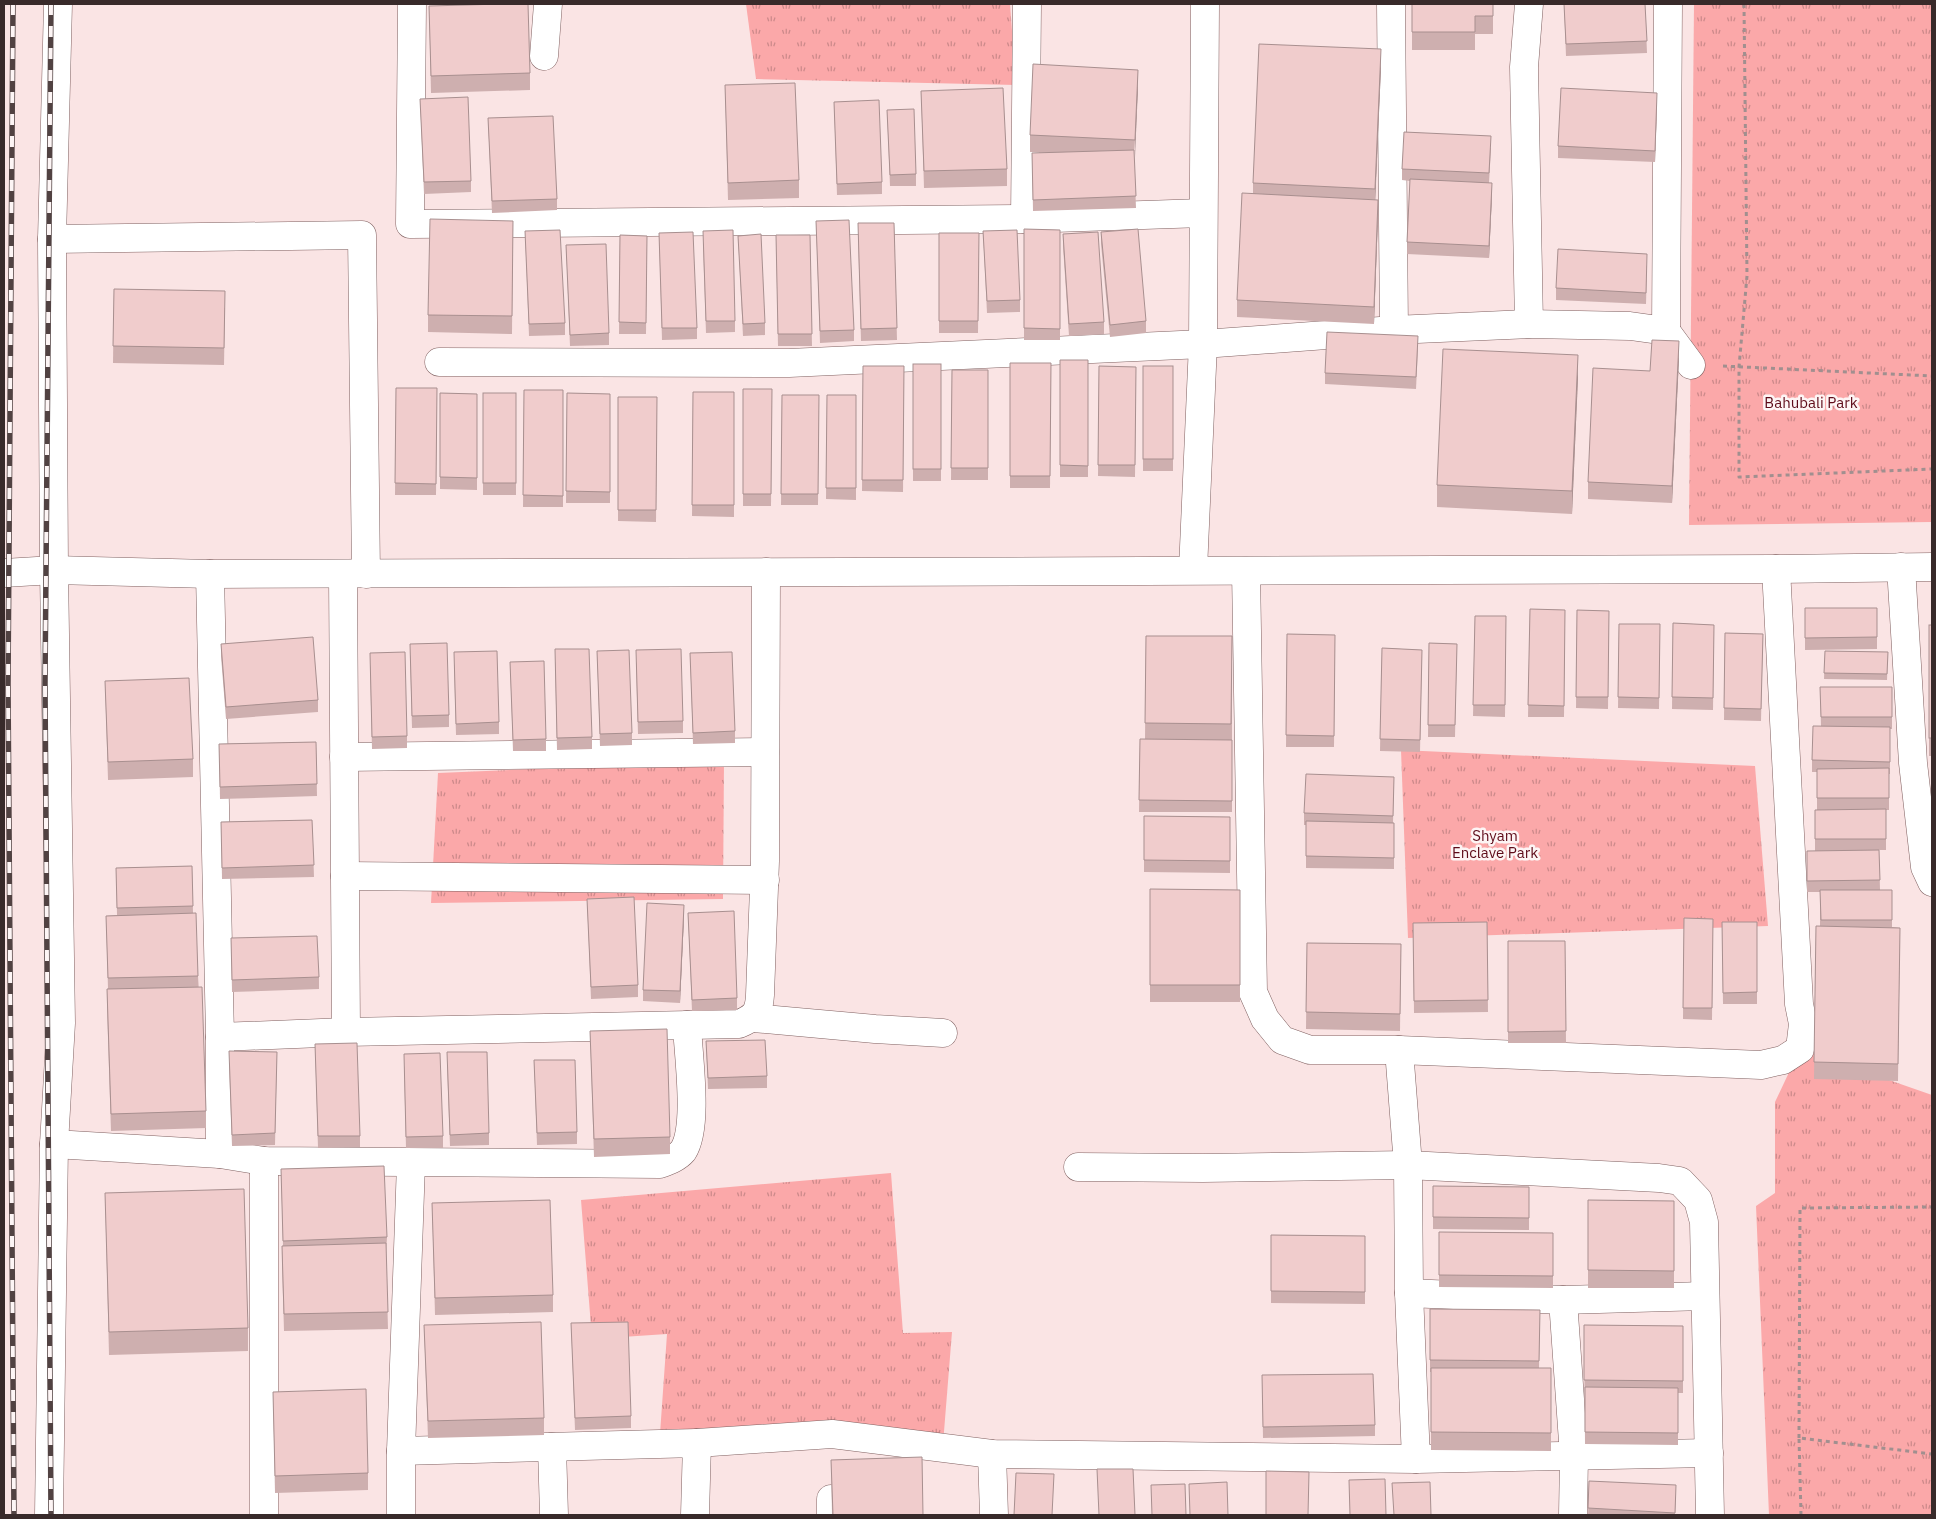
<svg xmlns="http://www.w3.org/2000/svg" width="1936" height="1519" font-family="'IBM Plex Sans',sans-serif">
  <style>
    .park { fill: url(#park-tufts) }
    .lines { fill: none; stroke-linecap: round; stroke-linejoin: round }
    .minor-casing { stroke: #806161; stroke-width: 29 }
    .path { stroke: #a18f8f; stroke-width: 3; stroke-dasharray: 4 4; stroke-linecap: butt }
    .minor { stroke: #fff; stroke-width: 28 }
    .rail-casing { stroke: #514242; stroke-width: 5.5 }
    .rail { stroke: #fdf5f5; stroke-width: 4; stroke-dasharray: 11; stroke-linecap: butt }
    .wall { fill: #ceafaf }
    .shaded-wall { fill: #a88f8f }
    .building { fill: #f0cccc; stroke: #a88f8f }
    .labels { text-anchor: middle; stroke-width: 5; stroke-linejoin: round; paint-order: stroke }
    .park-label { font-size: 15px; fill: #5e0b19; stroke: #fdf5f5 }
  </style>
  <defs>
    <pattern id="park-tufts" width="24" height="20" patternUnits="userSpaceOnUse" patternTransform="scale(1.25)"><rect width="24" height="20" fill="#fba8a9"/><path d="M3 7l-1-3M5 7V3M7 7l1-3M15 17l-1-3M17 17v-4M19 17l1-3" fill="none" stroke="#cc898a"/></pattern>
  </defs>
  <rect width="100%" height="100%" fill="#fae4e4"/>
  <!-- park -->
  <g class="park">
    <path d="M746,4h264l6,81 -260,-6z"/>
    <path d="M1694,4h238v518l-243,3z"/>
    <path d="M1401,750l354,16 13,160 -360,12z"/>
    <path d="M724,761l-1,138 -292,4 7,-130z"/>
    <path d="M1800,1049l132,46v420h-163l-13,-309 19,-13v-91z"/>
    <path d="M891,1173l12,160 49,-1 -9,112 -284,4 8,-114 -75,5 -11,-139z"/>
  </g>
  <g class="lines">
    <defs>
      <g id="minor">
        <path d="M412,4l-2,220 615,-5 178,-6"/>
        <path d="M1391,4l3,326"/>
        <path d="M544,56l4,-52"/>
        <path d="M1025,219l2,-215"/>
        <path d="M52,239l310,-4 4,339"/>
        <path d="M1529,324l-5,-257 5,-63"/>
        <path d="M1666,331l2,-327"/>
        <path d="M439,362l350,1 414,-19 191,-14 135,-6 101,2 36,5 25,34"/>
        <path d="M1901,567l12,196 12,104 7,15"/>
        <path d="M1193,570l10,-226 2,-340"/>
        <path d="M1246,571l7,421 12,27 17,21 28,10h89l362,15 22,-5 17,-11 3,-25 -4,-20 -23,-435"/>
        <path d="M4,573l50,-3 156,4 1566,-5 156,-2"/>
        <path d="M210,574l10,463v117"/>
        <path d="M343,574l3,458"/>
        <path d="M344,757l421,-5"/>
        <path d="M345,876l420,4"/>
        <path d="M753,1018l122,11 68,4"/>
        <path d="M220,1037l126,-5 393,-8c16,-7 20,-11 21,-29l5,-134 1,-289"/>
        <path d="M1399,1050l9,115 1,128 7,166"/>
        <path d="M54,1144l166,10 44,7 396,3c8,-3 17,-6 23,-13 16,-24 5,-97 4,-126"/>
        <path d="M264,1161v354"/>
        <path d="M1078,1167l125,1 205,-3 251,13 21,3 18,19 6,22 6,293"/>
        <path d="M1409,1293l154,7 142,-4"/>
        <path d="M1563,1300l11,156 -1,59"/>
        <path d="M697,1443l135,-9 160,20 424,5 293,-6"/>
        <path d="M552,1447l2,68"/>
        <path d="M401,1451l296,-8 -2,72"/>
        <path d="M992,1454l2,61"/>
        <path d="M831,1499v16"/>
        <path d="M49,1515l5,-371 7,-121 -7,-453 -2,-331 6,-235"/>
        <path d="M401,1515v-64l10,-288"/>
      </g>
    </defs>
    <!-- minor casing -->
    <use href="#minor" class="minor-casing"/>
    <!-- path -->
    <g class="path">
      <path d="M1744,4l3,272 -8,91v110l193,-8"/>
      <path d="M1723,366l209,10"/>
      <path d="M1799,1438l1,-230 132,-1"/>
      <path d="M1801,1515l-2,-77 133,16"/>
    </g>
    <!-- minor -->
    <use href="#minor" class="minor"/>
    <defs>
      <g id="rail">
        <path d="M13,4l-5,680 6,831"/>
        <path d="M51,4l-6,680 6,831"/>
      </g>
    </defs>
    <!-- rail casing -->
    <use href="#rail" class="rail-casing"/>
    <!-- rail -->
    <use href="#rail" class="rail"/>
  </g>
  <!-- wall -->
  <g class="wall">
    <path d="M1412,4h81v30h-18v16h-63z"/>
    <path d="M1552,4h93l2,49 -81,3 -2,-51h-12z"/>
    <path d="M429,6l101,67v17l-99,3z"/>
    <path d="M1381,67l-6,133 3,17 -4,107 -137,-7v-17l16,-106v-11z"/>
    <path d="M725,85l74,95v18l-71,2z"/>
    <path d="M1138,87l-4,70 2,51 -103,3 -1,-58h15l-17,-1v-17z"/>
    <path d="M921,91l86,78v17l-83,2z"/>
    <path d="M420,99l51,82v11l-47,2z"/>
    <path d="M834,102l48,80v12l-45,1z"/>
    <path d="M1657,105l-2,57 -97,-4v-12z"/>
    <path d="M887,110l29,64v12h-26z"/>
    <path d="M488,118l69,81v11l-65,3z"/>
    <path d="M1491,148l-2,35 3,12 -3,63 -82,-4 3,-73 -8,-1v-11z"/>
    <path d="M513,221l-1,113 -84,-2v-17z"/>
    <path d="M816,221l38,109v11l-34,2z"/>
    <path d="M894,223l3,117 -36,1 -3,-106z"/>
    <path d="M1024,229l36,1v110h-36z"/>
    <path d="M525,231l40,92v12l-36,1z"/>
    <path d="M983,231l37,69v12l-33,1z"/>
    <path d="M1101,232l45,89v12l-36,4 -9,-93z"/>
    <path d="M659,233l38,95v11l-35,1z"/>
    <path d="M939,233h40l-1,100h-39z"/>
    <path d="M1063,234l41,88v12l-35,2 -6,-90z"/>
    <path d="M620,235l27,1 -1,98h-27z"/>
    <path d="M776,235h34l2,111h-34z"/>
    <path d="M738,236l27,87v12l-22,1z"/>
    <path d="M703,243l32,78v11l-29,1z"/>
    <path d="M566,245l43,88v12l-39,1z"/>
    <path d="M1647,266l-1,38 -90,-4v-12z"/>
    <path d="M114,289l111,19 -1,57 -111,-2z"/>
    <path d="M1418,348l-2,41 -91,-5v-11z"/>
    <path d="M1679,358l-7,145 -84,-4v-17l62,-111z"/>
    <rect x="1060" y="360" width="28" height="117"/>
    <path d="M1010,363h41l-1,125h-40z"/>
    <rect x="913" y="364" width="28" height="117"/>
    <path d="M863,366h41l-1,126 -41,-1z"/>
    <path d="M1099,366l37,1 -1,110 -37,-1z"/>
    <rect x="1143" y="366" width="30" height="105"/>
    <path d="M952,370h36v110h-37z"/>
    <path d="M1578,377l-6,137 -135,-7v-22z"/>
    <path d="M396,388h41l-1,107h-41z"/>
    <path d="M743,389h29l-1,117h-28z"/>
    <path d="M524,390h39v117h-40z"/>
    <path d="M693,392h41v125l-42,-1z"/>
    <path d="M440,393l37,1v96l-37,-1z"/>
    <rect x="483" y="393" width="33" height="102"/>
    <path d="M567,393l43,1v109h-44z"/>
    <path d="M782,395h37l-1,110h-37z"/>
    <path d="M827,395h29v105l-30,-1z"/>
    <path d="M618,397h39l-1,125 -38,-1z"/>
    <path d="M1805,608h72v41l-72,1z"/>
    <path d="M1530,609l35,1 -1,107h-36z"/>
    <path d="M1577,610l32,1 -1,98 -32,-1z"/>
    <path d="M1475,616h31l-1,101 -32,-1z"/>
    <path d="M1673,623l41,2 -1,85 -41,-1z"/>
    <path d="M1619,624h41l-1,85 -41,-1z"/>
    <rect x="1929" y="625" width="3" height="131"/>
    <path d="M1725,633l38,1 -2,87 -37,-1z"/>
    <path d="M1287,634l48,1 -1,112h-48z"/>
    <path d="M1146,636h86v176h-93l1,-73h5z"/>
    <path d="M1429,643l28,1 -2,93h-27z"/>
    <path d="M221,644l97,56v12l-92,7 -5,-63z"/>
    <path d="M1382,648l40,2 -2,102 -40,-1z"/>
    <path d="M597,651l35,82v12l-32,1z"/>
    <path d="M1825,651l63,1 -1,28 -63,-1z"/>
    <path d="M690,653l45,78v12l-42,1z"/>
    <path d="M410,655l39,60v12l-37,1z"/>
    <path d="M555,661l37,76v12l-35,1z"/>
    <path d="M510,662l36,77v12h-33z"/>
    <path d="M636,662l47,59v12l-45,1z"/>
    <path d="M454,664l45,58v12l-43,1z"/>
    <path d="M370,665l37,71v12l-35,1z"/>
    <path d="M105,681l88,78v18l-85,3z"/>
    <path d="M1820,687h72v42h-2v45h-1v36h-3v40h-7l1,40h12v37l8,1 -2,153 -84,-2 2,-153h4v-34h-13v-41h8v-41h2v-38h-5v-12l9,-34z"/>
    <path d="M316,742l1,54 -97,3 -1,-55z"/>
    <path d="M1394,777l-1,46h1v46l-88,-1v-43h-2v-12z"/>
    <path d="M1144,816l86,1v56l-86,-1z"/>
    <path d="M312,820l2,57 -92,2 -1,-57z"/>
    <path d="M192,866l1,47 5,63 8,135v17l-95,3 -4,-125v-17h1l-2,-73 11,-1 -1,-47z"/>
    <path d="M1150,889l90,1v112h-90z"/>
    <path d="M587,899l51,86v12l-47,2z"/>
    <path d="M688,913l49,85v12l-45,1z"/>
    <path d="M684,917l-4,86 -37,-2v-11z"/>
    <path d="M1684,918l29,1 -1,101 -29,-1z"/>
    <path d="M1487,922l1,90 -74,1 -1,-90z"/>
    <path d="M1722,922h35v82h-34z"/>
    <path d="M231,938l88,39v12l-87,3z"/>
    <path d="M1508,941h57l1,102h-58z"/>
    <path d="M1307,943l94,1 -1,87 -94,-2z"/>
    <path d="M590,1031l80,106v17l-76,3z"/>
    <path d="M706,1041l61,35v12l-59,1z"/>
    <path d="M315,1044l45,92v11l-42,1z"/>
    <path d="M277,1052l-2,93 -43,1 -3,-83z"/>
    <path d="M534,1060l43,72v12l-40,1z"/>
    <path d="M447,1064l42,69v12l-39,1z"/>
    <path d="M404,1066l39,70v12h-37z"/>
    <path d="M281,1169l106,68 -1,18 2,74 -104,2 -2,-68v-17h1z"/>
    <path d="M1433,1186l96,1v43l-96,-1z"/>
    <path d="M105,1193l143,135v23l-139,4z"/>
    <path d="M1588,1200l86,1v87h-86z"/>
    <path d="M432,1203l121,92v17l-118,3z"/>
    <path d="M1439,1232l114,1v55l-114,-1z"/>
    <path d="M1271,1235l94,1v68l-94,-1z"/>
    <path d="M1430,1309l110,1 -1,58h12v83l-120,-1v-78h-1z"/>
    <path d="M571,1323l60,93v12l-56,2z"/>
    <path d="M424,1325l120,93v17l-116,3z"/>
    <path d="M1584,1325l99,1v67h-5v52l-93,-1z"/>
    <path d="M1262,1375l113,50v11l-112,2z"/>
    <path d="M273,1392l95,81v17l-93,3z"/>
    <path d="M831,1460l92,55h-91z"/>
    <path d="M1589,1481l87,16 -1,18h-87z"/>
  </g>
  <!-- shaded-wall -->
  <g class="shaded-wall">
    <path d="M1381,49v18l-6,139v-17z"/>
    <path d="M1138,70v17l-3,70v-17z"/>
    <path d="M1657,93v12l-2,57v-11z"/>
    <path d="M1492,183v12l-3,63v-12z"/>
    <path d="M1378,200v17l-4,107v-17z"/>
    <path d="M1679,341v17l-7,145v-17z"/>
    <path d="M1578,355v22l-6,137v-23z"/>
    <path d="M684,905v12l-4,86v-12z"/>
  </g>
  <!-- building -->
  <g class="building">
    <path d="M502,4h26l2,69 -99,3 -2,-70z"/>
    <path d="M1412,4h81v12h-18v16h-63z"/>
    <path d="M1564,4h81l2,37 -81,3z"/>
    <path d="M1259,44l122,5 -6,140 -122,-6z"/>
    <path d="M1033,64l105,6 -3,70 -105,-5z"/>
    <path d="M795,83l4,97 -71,3 -3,-98z"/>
    <path d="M1003,88l4,81 -83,2 -3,-80z"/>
    <path d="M1561,88l96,5 -2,58 -97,-5z"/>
    <path d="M468,97l3,84 -47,1 -4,-83z"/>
    <path d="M879,100l3,82 -45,2 -3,-82z"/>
    <path d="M914,109l2,65 -26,1 -3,-65z"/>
    <path d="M553,116l4,83 -65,2 -4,-83z"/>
    <path d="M1404,132l87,4 -2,37 -87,-4z"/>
    <path d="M1134,150l2,46 -103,4 -1,-47z"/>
    <path d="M1410,179l82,4 -3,63 -82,-4z"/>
    <path d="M1242,193l136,7 -4,107 -137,-7z"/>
    <path d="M430,219l83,2 -1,95 -84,-1z"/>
    <path d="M849,220l5,110 -34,1 -4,-110z"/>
    <path d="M858,223h36l3,105 -36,1z"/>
    <path d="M1024,229l36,1v99l-36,-1z"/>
    <path d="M1138,229l8,92 -36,4 -9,-93z"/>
    <path d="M560,230l5,93 -36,1 -4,-93z"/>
    <path d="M733,230l2,91h-29l-3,-90z"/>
    <path d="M1017,230l3,70 -33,1 -4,-70z"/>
    <path d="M693,232l4,96h-35l-3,-95z"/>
    <path d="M1098,232l6,90 -35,2 -6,-90z"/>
    <path d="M939,233h40l-1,88h-39z"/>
    <path d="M761,234l4,89 -22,1 -5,-88z"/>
    <path d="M620,235l27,1 -1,87 -27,-1z"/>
    <path d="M776,235h34l2,99h-34z"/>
    <path d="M606,244l3,89 -39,2 -4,-90z"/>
    <path d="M1558,249l89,5 -1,39 -90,-5z"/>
    <path d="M114,289l111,2 -1,57 -111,-2z"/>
    <path d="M1327,332l91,4 -2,41 -91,-4z"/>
    <path d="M1652,340l27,1 -7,145 -84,-4 5,-114 57,3z"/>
    <path d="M1443,349l135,6 -6,136 -135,-6z"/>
    <path d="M1060,360h28v106l-28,-1z"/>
    <path d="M1010,363h41l-1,113h-40z"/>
    <rect x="913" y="364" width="28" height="105"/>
    <path d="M863,366h41l-1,114h-41z"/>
    <path d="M1099,366l37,1 -1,98h-37z"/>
    <rect x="1143" y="366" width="30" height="93"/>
    <path d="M952,370h36v98h-37z"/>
    <path d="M396,388h41l-1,96 -41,-1z"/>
    <path d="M743,389h29l-1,105h-28z"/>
    <path d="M524,390h39v106l-40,-1z"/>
    <path d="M693,392h41v113h-42z"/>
    <path d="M440,393l37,1v84l-37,-1z"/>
    <rect x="483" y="393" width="33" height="90"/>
    <path d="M567,393l43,1v98l-44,-1z"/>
    <path d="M782,395h37l-1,99h-37z"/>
    <path d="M827,395h29v93h-30z"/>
    <path d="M618,397h39l-1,113h-38z"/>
    <path d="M1805,608h72v29l-72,1z"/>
    <path d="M1530,609l35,1 -1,96 -36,-1z"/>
    <path d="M1577,610l32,1 -1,86h-32z"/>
    <path d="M1475,616h31l-1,89h-32z"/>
    <path d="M1673,623l41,2 -1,73 -41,-1z"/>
    <path d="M1619,624h41l-1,74 -41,-1z"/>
    <rect x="1929" y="625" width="3" height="113"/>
    <path d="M1725,633l38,1 -2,75 -37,-1z"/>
    <path d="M1287,634l48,1 -1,101 -48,-1z"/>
    <path d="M1146,636h86l-1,88 -86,-1z"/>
    <path d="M313,637l5,63 -92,7 -5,-63z"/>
    <path d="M447,643l2,72 -37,1 -2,-72z"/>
    <path d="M1429,643l28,1 -2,81h-27z"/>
    <path d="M1382,648l40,2 -2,90 -40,-1z"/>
    <path d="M555,649h34l3,88 -35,1z"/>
    <path d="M681,649l2,72 -45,1 -2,-72z"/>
    <path d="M629,650l3,83 -32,1 -3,-83z"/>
    <path d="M497,651l2,71 -43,2 -2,-72z"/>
    <path d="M1825,651l63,1 -1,22 -63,-1z"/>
    <path d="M405,652l2,84 -35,1 -2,-84z"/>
    <path d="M732,652l3,79 -42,2 -3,-80z"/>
    <path d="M544,661l2,78 -33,1 -3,-78z"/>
    <path d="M189,678l4,81 -85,3 -3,-81z"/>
    <path d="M1820,687h72v30h-71z"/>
    <path d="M1813,726l77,1v35l-78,-2z"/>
    <path d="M1140,739l92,1v61l-93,-1z"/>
    <path d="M316,742l1,42 -97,3 -1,-43z"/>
    <path d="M1889,768v30h-72v-29z"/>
    <path d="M1306,774l88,3 -1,39 -89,-3z"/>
    <path d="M1886,809v30h-71v-29z"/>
    <path d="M1144,816l86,1v44l-86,-1z"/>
    <path d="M312,820l2,45 -92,3 -1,-46z"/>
    <path d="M1306,821l88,2v35l-88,-2z"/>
    <path d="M1879,850l1,30 -73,1v-30z"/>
    <path d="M192,866l1,40 -76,2 -1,-40z"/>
    <path d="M1150,889l90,1v95h-90z"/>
    <path d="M1820,890h72v30h-71z"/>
    <path d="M634,897l4,88 -47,2 -4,-88z"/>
    <path d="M647,903l37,2 -4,86 -37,-1z"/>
    <path d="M734,911l3,87 -45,2 -4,-87z"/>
    <path d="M196,913l2,63 -90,2 -2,-62z"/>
    <path d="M1684,918l29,1 -1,89h-29z"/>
    <path d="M1487,922l1,78 -74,1 -1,-78z"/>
    <path d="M1722,922h35v70l-34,1z"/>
    <path d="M1816,926l84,2 -2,136 -84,-2z"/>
    <path d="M317,936l2,41 -87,3 -1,-42z"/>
    <path d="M1508,941h57l1,90 -58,1z"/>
    <path d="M1307,943l94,1 -1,70 -94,-2z"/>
    <path d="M202,987l4,124 -95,3 -4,-125z"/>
    <path d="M667,1029l3,108 -76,2 -4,-108z"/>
    <path d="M765,1040l2,36 -59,2 -2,-37z"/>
    <path d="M357,1043l3,93h-42l-3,-92z"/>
    <path d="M229,1051l48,1 -2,81 -43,2z"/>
    <path d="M447,1052h40l2,81 -39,2z"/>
    <path d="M440,1053l3,83 -37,1 -2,-83z"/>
    <path d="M534,1060h41l2,72 -40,1z"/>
    <path d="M384,1166l3,71 -104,4 -2,-72z"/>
    <path d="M1433,1186l96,1v31l-96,-1z"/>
    <path d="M244,1189l4,139 -139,4 -4,-139z"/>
    <path d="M550,1200l3,95 -118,3 -3,-95z"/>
    <path d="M1588,1200l86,1v70l-86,-1z"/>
    <path d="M1439,1232l114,1v43l-114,-1z"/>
    <path d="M1271,1235l94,1v56l-94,-1z"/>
    <path d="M386,1243l2,69 -104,2 -2,-68z"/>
    <path d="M1430,1309l110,1 -1,51 -109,-1z"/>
    <path d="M541,1322l3,96 -116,3 -4,-96z"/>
    <path d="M628,1322l3,94 -56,2 -4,-95z"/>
    <path d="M1584,1325l99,1v55l-99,-1z"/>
    <path d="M1431,1368h120v65l-120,-1z"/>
    <path d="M1373,1374l2,51 -112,2 -1,-52z"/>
    <path d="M1585,1387l93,1v45l-93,-1z"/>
    <path d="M366,1389l2,84 -93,3 -2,-84z"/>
    <path d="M922,1457l1,58h-90l-2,-55z"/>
    <path d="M1097,1469h36l2,46h-36z"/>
    <path d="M1266,1471l43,1 -1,43h-42z"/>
    <path d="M1016,1473l38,1 -2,41h-38z"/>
    <path d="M1385,1479l1,36h-36l-1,-35z"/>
    <path d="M1589,1481l87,4 -1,28 -87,-5z"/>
    <path d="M1227,1482l1,33h-38l-1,-31z"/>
    <path d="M1430,1482l1,33h-37l-2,-32z"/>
    <path d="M1185,1484l1,31h-34l-1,-30z"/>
  </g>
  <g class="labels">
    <!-- park labels -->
    <g class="park-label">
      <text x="1811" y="408">Bahubali Park</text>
      <text x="1495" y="841">Shyam<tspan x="1495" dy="17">Enclave Park</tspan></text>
    </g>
  </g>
  <!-- border -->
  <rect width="1936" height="1519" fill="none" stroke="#382a2a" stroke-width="10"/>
</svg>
